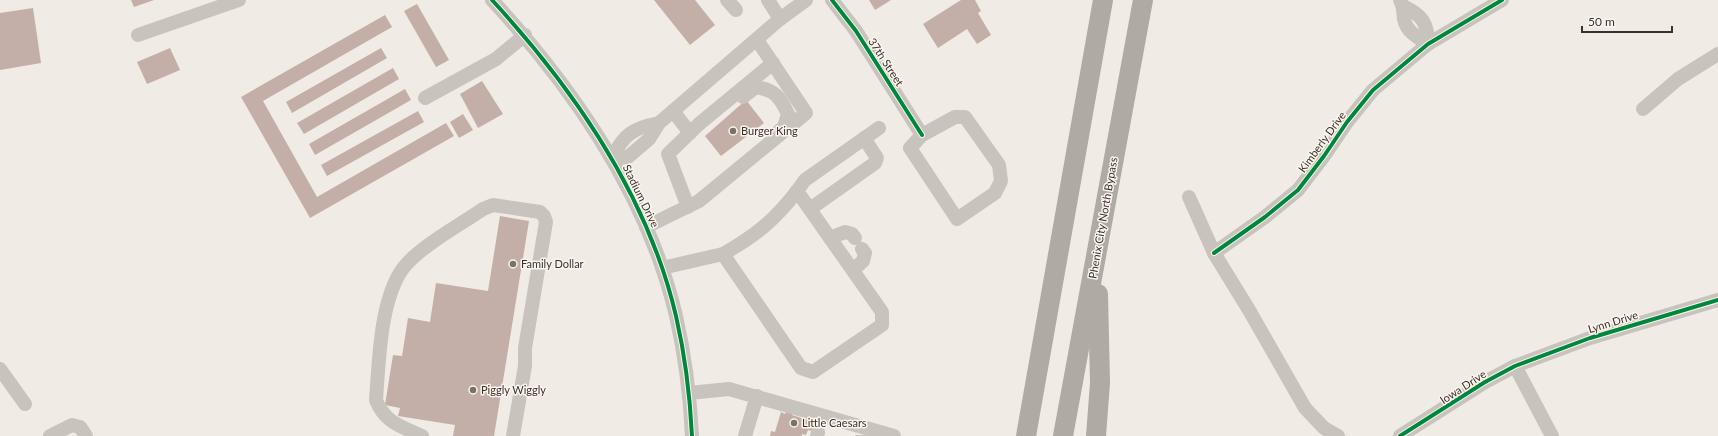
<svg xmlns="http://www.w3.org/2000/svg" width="1718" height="436" font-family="Lato,sans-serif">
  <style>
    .building { fill: #c3afa7 }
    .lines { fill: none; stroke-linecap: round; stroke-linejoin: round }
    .minor-tunnel { stroke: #ccc6c0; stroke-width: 14; stroke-dasharray: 14 7; stroke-linecap: butt }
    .minor { stroke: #c9c3be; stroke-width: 14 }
    .highway { stroke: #afaaa4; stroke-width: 20 }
    .cycleway-casing { stroke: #fbf5ee; stroke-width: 6 }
    .cycleway { stroke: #00873e; stroke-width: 4 }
    .poi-dot { fill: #7a716c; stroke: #fbf5ee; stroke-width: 1.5 }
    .labels { text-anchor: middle; stroke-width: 3; stroke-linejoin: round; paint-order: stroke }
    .street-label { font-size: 11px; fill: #3b302b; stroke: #fbf5ee }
    .poi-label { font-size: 11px; fill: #3b302b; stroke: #fbf5ee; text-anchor: start }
  </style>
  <rect width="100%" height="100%" fill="#f0ebe5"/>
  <!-- building -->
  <g class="building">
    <path d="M131,0h23l-20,7z"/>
    <path d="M654,0h41l20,25 -25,20z"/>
    <path d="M869,0h22l-16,10z"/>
    <path d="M961,0h14l6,11 -3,2 13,22 -14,9 -10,-15 -29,19 -15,-24z"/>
    <path d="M417,4l32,56 -13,7 -32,-56z"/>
    <path d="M33,8l8,55 -41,7v-57z"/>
    <path d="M385,15l7,12 -129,74 54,96 129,-74 8,13 -144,82 -69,-121z"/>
    <path d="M170,48l10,22 -33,14 -10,-22z"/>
    <path d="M381,48l6,10 -95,55 -6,-11z"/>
    <path d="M393,68l6,11 -95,55 -7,-11z"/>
    <path d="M482,81l21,33 -25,14 -18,-34z"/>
    <path d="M405,89l6,11 -96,55 -6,-11z"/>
    <path d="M746,100l18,23 -43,33 -16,-20z"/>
    <path d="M418,111l6,11 -97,54 -6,-11z"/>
    <path d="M463,114l10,16 -14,8 -9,-16z"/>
    <path d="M500,216l29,5 -35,215h-41l2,-11 -57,-9 2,-8 -15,-3 8,-50 9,1 6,-38 22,4 6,-39 52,8z"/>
    <path d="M788,406l6,2 -2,7 19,6 -2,4 5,2 -2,4 -4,-1 -2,5 -4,-1v2h-32l1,-5 4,1 6,-20 4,2z"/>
  </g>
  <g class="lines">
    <!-- minor-tunnel -->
    <path class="minor-tunnel" d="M862,436v-1"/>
    <!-- minor -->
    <g class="minor">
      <path d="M492,0c83,90 156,196 184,316 9,39 14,80 16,120"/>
      <path d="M727,0l9,10"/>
      <path d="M768,0l12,19"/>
      <path d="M832,0l24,31 66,104"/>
      <path d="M1400,0c4,7 3,11 4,19 2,12 14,19 24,25"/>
      <path d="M1403,6c19,9 25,17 25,38"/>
      <path d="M138,35l101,-35"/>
      <path d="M743,97l13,-10c19,3 24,10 32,27l-4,13 -5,4"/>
      <path d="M425,98l71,-39 29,-24"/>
      <path d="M1643,109l35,-30 40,-25"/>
      <path d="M673,111l17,22"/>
      <path d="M955,117h10l34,48 2,16 -6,12 -38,26 -47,-71 12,-13z"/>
      <path d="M659,123c-26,5 -35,11 -47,35l16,-1 21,-18 10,-16 121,-104 26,-19"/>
      <path d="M1189,197l25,56 35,57 56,98 19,20 14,8"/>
      <path d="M688,207l-20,-53 31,-30 74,-61"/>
      <path d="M810,209l65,-46 2,-5 -13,-20"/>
      <path d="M646,227l53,-26 107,-88 -49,-73"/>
      <path d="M830,238l15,-6 7,2 3,4"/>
      <path d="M1214,253l51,-36 33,-27 26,-34 23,-34 26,-32 55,-46 74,-44"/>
      <path d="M723,254c32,-18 52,-34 74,-63"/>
      <path d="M662,268l61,-14 78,114 12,4 69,-47v-13l-85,-121 8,-11 74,-52"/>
      <path d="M853,270l10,-9 2,-8 -3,-4"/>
      <path d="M1515,366l37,70"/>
      <path d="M0,369l25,35"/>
      <path d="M689,393l40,-4 165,47"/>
      <path d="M50,436l22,-11 8,2 6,9"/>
      <path d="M422,436c-21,-10 -37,-13 -46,-36 3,-39 4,-102 28,-133 17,-21 56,-42 79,-58l10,-4 47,7 4,4 2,6 -21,126v18l-12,70"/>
      <path d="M745,436l12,-40"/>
      <path d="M817,436l1,-4"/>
      <path d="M1400,436l85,-54 30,-16 75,-28 128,-38"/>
    </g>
    <!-- highway -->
    <g class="highway">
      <path d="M1026,436l77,-436"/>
      <path d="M1063,436l80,-436"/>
      <path d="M1096,436l4,-53 -2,-89"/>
    </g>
    <defs>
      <g id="cycleway">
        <path d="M492,0c83,90 156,196 184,316 9,39 14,80 16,120"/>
        <path d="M832,0l24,31 66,104"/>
        <path d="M1214,253l51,-36 33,-27 26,-34 23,-34 26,-32 55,-46 74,-44"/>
        <path d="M1400,436l85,-54 30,-16 75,-28 128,-38"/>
      </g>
    </defs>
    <!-- cycleway casing -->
    <use href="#cycleway" class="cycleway-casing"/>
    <!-- cycleway -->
    <use href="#cycleway" class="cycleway"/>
  </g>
  <!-- markers -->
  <g class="poi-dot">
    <circle cx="733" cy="131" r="4"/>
    <circle cx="513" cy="264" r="4"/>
    <circle cx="473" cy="390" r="4"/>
    <circle cx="794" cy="423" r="4"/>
  </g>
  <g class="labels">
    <!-- street labels -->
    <g class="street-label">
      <text transform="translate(886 62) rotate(57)" y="4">37th Street</text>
      <text transform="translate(1322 142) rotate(-54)" y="4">Kimberly Drive</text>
      <text transform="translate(641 196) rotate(64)" y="4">Stadium Drive</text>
      <text transform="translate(1103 218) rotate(-80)" y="4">Phenix City North Bypass</text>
      <text transform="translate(1613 322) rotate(-17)" y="4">Lynn Drive</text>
      <text transform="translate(1463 387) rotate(-33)" y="4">Iowa Drive</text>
    </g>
    <!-- poi labels -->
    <g class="poi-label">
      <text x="741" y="135">Burger King</text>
      <text x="521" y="268">Family Dollar</text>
      <text x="481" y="394">Piggly Wiggly</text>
      <text x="802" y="427">Little Caesars</text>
    </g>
  </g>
  <!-- scale -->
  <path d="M1582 26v6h90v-6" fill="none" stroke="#3b302b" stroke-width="2"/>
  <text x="1588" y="26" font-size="12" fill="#3b302b" stroke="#fbf5ee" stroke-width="3" paint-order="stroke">50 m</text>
</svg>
